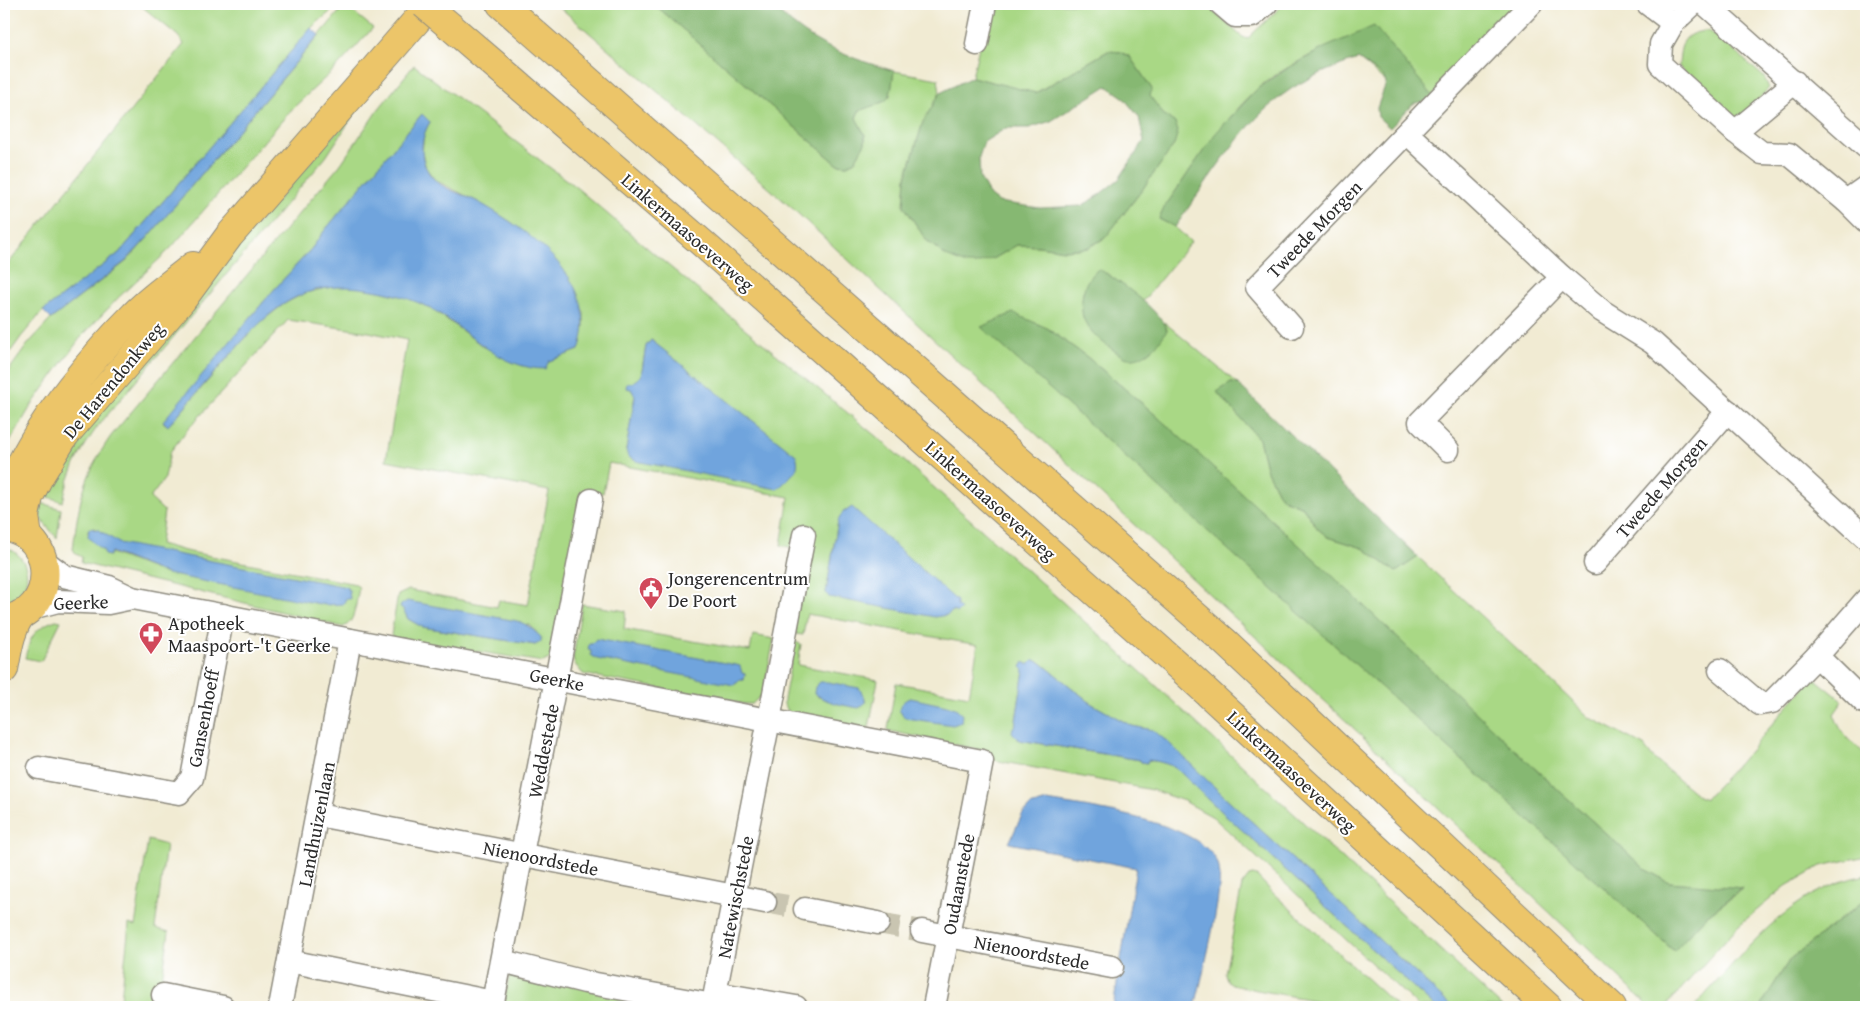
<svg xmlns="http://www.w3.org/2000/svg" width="1870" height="1011" font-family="'Gentium Book Plus',serif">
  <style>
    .green { fill: #a9d885; stroke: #6a8258; fill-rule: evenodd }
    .forest { fill: #86b872; stroke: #58724e; fill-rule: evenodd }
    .water { fill: #70a4dd; stroke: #4e6884 }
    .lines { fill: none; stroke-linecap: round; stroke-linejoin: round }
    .minor-tunnel { stroke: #c9c5b1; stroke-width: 22; stroke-dasharray: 22 11; stroke-linecap: butt }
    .minor-casing { stroke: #8e8b7f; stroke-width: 25 }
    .major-casing { stroke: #8e8b7f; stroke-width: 30 }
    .highway-casing { stroke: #8e8b7f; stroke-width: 30 }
    .minor { stroke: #fff; stroke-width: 22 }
    .major { stroke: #ecc569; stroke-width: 28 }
    .highway { stroke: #ecc569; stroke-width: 28 }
    .highway-bridge-casing { stroke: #8e8b7f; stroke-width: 30; stroke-linecap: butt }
    .highway-bridge { stroke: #ecc569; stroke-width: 28 }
    .labels { text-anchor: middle; stroke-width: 4; stroke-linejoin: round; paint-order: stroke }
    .street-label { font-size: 19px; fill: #2b2b2b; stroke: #fff }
    .poi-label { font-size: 19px; fill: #2b2b2b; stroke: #fff; text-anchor: start }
  </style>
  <rect width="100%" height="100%" fill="#fff"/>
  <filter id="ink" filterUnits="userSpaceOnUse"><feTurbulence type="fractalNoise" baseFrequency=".02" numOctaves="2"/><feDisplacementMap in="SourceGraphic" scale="10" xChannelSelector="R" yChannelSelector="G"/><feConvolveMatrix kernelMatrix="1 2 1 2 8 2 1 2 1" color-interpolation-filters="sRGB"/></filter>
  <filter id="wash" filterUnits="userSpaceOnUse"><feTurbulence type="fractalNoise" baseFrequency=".0096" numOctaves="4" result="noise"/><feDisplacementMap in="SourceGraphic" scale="20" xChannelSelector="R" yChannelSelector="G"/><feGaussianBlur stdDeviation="1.12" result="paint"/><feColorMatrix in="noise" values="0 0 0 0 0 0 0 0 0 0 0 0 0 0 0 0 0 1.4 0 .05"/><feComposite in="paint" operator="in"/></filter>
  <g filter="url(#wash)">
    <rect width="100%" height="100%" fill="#f1ebd3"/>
    <!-- green -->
    <g class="green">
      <path d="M139,4h193l4,3 -25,21 -192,225 -76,58 -22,26 -17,24v-92l180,-225 -6,-8z"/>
      <path d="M556,4h98l183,160 10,1 8,-4 10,-18v-8l-9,-17 3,-7 31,-15 4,-25 44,8 2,14 -17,29 -17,56 -2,28 22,34 20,16 49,2 22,-13 22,1 25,4 23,-2 18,-10 37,-48 32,-45 1,-22 -11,-8 -15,-19 3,-7 -22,-32 -9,-5 -13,-1 -73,42 -63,-16 17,-73h216l36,32 6,3 37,-35h235l-86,92 -5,-5 -15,14 -74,-63c-24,10 -65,31 -83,48 -37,35 -63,77 -92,118l-5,11 16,8 16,15 -48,59 -37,-28 -23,18v25l4,8 80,6 -3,-8 74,62 -7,-1 -13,10 41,46 8,32 11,22 5,6 20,8 15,22 10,8 35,11 33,24 22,-15 171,160 54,28 11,14 43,36 8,4 35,-37 73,-85 30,24 -9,13c4,10 7,18 15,26 6,6 13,9 17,17v99l-45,10 -35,20 -48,40 -73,81h-15l-321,-302 -537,-497zM982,327l65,1 40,29 64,54 380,354 115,105 23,12 74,7 -38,28 -32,33z"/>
      <path d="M345,5l28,23 -35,38 -45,42 -123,141 -51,48 -38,40 -50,69 -27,46v-75l24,-33 23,-25 76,-58 23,-26z"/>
      <path d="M1708,31l14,9 42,37 5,11 -34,36 -56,-57c1,-24 4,-35 29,-36z"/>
      <path d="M414,65l163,123 75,64 231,190 267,238 352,327h-50l-243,-225 -40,-39 -16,-13 -21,-4 -40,-22 -52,-42 -12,3 -4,-2 -3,4 3,3 -10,63 5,7 121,20 1,2 6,1v-3c28,4 28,6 47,26l241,221h-16l-206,-190 -29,-16 -32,-11 -159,-30 -3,-7 -4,-2 -97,-20 -1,-2 8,-46 73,13 9,-51 -171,-31 -4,21 -7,-1 -3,-86 -12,-3 8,-48 -180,-34 -6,30 -19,-3 -30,162 -5,7 -6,3 -150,-24 -2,-3 7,-40 11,-5 88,17 2,-7 29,5 21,-114 -163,-31 21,-120 -38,-8 -81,-12 -101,110 -17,22 -5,26 -15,20 14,13 -4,33 25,7 171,33 3,4c-3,12 -3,35 -16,39l-262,-64 1,-6 -6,-3 -3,-5c6,-48 10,-72 38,-113l229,-271 37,-54zM422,114l8,8 -6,11 -2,20 4,15 9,12 43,22 33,20 34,28 39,62v15l-5,23 -30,11 -65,-14 -42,-31 -27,-16 -35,-9 -27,-5 -22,1 -26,6 -21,11 -27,21 -89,101 -5,-4 108,-129 41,-45 13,-18zM651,340l3,1 -28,109 9,-55 -7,-12h4l9,-7 5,-30zM842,516l115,90 4,3 -8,2 -127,-18 12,-72zM94,528l73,46 -62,-23 -8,-5 -10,-15 2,-2zM403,609l126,16c7,6 14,12 6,20l-113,-18 -14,-8zM901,705h1l56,17 -3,2 -53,-9 -2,-5z"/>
      <path d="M363,101l-37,56 -228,269c-17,24 -30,47 -35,76l-23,-8 6,-13 72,-96z"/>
      <path d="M38,502l23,7 -4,29 -18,-21z"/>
      <path d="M4,547c30,8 31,49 0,54z"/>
      <path d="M582,604l44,7 -2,18 126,22 3,-16 21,4 -11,55 -11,10h-8l-161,-30 -9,-11 -1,-5zM593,642l152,32 -1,6h-4l-3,3 -146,-28z"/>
      <path d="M56,620l5,1 -20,40 -16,-3c5,-21 10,-31 31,-38z"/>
      <path d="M795,642l6,2 -3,21 80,15 -9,47 -2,1 -75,-14c-6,-4 -9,-8 -8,-15zM817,694l48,4v5h-2l-45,-6z"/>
      <path d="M148,840l18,5 -11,83 14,4 -11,74 -37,-7 8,-75 6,2z"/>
      <path d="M1253,875l5,2 16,17 124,113h-46l-95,-17 -25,-5 -4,-3 -3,-8 17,-89 7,-9z"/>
      <path d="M1866,875v24l-76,60 -30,48h-66c51,-55 94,-117 172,-132z"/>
      <path d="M510,973l171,34h-176l-2,-1z"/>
    </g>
    <!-- forest -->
    <g class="forest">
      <path d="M654,4h116c9,8 19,18 29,25 29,22 62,32 95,42 -5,36 -3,27 -35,40l-3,7 9,17v8l-10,18 -8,4 -10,-1z"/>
      <path d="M1374,26l59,70 -9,6 -10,1 -24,25 -12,-11 -1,-9 9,-25 -3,-7 -25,-17c-23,8 -47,17 -67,30 -48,32 -83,92 -116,138l-16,-8 5,-11 51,-74 42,-45 31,-21 36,-20z"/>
      <path d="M1108,51l13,1 9,5 22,32 -2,7 14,19 11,8 3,8 -4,14 -32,45 -37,48 -18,10 -23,2 -25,-4 -22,-1 -22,13 -18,6h-11l-20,-8 -20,-16 -22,-34 2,-28 17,-56 17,-29 32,-16 64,16zM1107,86l16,11 16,20 5,24 -25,38 -24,19 -14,8 -41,2 -42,-6 -8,-6 -10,-18 -1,-21 5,-15 22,-14h23l22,-7z"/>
      <path d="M1099,269c21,13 59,39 68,61 -8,14 -24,33 -43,27 -6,-3 -13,-9 -19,-13 -8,-6 -19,-17 -22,-27 -4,-17 1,-40 16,-48z"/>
      <path d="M1013,313l34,15 40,29 64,54 170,154 210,200 115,105 23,12 74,6 -38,29 -31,34 -693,-624z"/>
      <path d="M1231,383l7,1 180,173 -22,15 -33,-24 -35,-11 -10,-8 -15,-22 -20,-8 -5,-6 -11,-22 -8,-32 -42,-47z"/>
      <path d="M1866,899v108h-106l30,-48z"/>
    </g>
    <!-- water -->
    <g class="water">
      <path d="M311,28l8,7 -169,200 -24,26 -75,58 -8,-8 76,-58z"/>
      <path d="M422,114l8,8c-11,18 -12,43 6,59 12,10 30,14 44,22 51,29 123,80 99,147l-30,11 -4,8c-41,0 -70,-31 -102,-53 -21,-14 -45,-22 -70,-26 -23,-4 -45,-5 -67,3 -36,13 -61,46 -86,73 -17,20 -35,40 -52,60l-5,-5 108,-128 41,-45 13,-18z"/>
      <path d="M651,340l145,115c2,5 2,11 0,15 -1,2 -16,18 -19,19l-141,-28 -8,-4 -2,-7 9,-54 -4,-7 -5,-1 1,-5h5l9,-7 5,-30z"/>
      <path d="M852,507l105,94v5l4,3 -4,4 -4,-2 -6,4 -12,2 -106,-20 -3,-4 12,-72 6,-11 2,1z"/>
      <path d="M89,528l10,2 20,13 228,44 2,4 1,8h-4l-3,5 -18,1 -158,-31 -56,-22 -2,4 -5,-1v-4l-7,-5 -9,-9z"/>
      <path d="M407,601l110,20c12,4 15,8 24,16v5l-6,3 -113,-18 -14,-8 -5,-10 -3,-1 1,-3z"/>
      <path d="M596,639l140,26 4,1 2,7 3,1 -1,6h-4l-6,5 -137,-26 -6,-4v-4l-3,-1 1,-6h3z"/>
      <path d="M1034,660l6,2 52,42 40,22 21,4 16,13 40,39 243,225h-17l-241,-221c-18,-19 -20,-22 -46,-26l-1,3 -6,-1 -1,-2 -121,-20 -7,-8 1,-5h2l9,-57 -3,-3 3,-5 4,3z"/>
      <path d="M820,682h8l31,6 6,10v5l-6,5c-17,-3 -32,-5 -45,-15l1,-6z"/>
      <path d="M911,698l45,10 6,7 -1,7 -8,3 -48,-7 -6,-8c2,-6 5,-11 12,-12z"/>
      <path d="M1047,801c41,7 154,20 171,63 8,21 -17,117 -23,143h-82l23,-139 -127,-25 13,-28 8,-9z"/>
    </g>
  </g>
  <g filter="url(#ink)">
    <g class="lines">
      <!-- minor-tunnel -->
      <g class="minor-tunnel">
        <path d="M765,902l40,7"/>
        <path d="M878,923l44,8"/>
      </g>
      <defs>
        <g id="minor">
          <path d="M1221,4l14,12h17l14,-12"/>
          <path d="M1648,4l25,19"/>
          <path d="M1693,4l-20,19 -12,21 -1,20 75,68 27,21 27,1 57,47 20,20"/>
          <path d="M1705,4l161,143"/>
          <path d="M977,44l8,-40"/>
          <path d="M1735,132l60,-50"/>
          <path d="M1407,133l155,144 40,34 51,32 213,195"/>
          <path d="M1846,201l20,-14"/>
          <path d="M1292,327l-35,-40 274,-283"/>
          <path d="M1448,450l-28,-28 142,-145"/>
          <path d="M43,560l21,16 45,11 23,11 850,163 -48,246"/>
          <path d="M1595,563l133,-152"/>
          <path d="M31,608l27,-7 50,2 24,-5"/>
          <path d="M1817,656l47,46"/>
          <path d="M1720,670l40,34 12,-2 45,-46 49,-56"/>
          <path d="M39,768l140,25 13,-15 31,-163"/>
          <path d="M318,815l447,87"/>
          <path d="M805,909l73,14"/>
          <path d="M922,931l190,36"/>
          <path d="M289,961l204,41 98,-502"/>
          <path d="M502,961l83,21 128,23"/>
          <path d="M163,995l60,12"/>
          <path d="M280,1007l70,-367"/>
          <path d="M796,1007l-81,-14 54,-273 35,-185"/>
        </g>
        <g id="major">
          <path d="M4,503c5,-12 9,-24 15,-35 24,-51 75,-113 115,-153 17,-18 40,-33 59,-49"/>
          <path d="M4,527c54,5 54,89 0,92"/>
          <path d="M28,537l-3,-21 4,-19 10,-20 26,-42 117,-135 47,-64 202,-232"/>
          <path d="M4,669c4,-20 6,-38 17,-55"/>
        </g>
        <g id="highway">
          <path d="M501,4l723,637 388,366"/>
          <path d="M451,27l250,215 483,429 364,336"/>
        </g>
      </defs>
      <!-- minor casing -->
      <use href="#minor" class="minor-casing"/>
      <!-- major casing -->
      <use href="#major" class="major-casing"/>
      <!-- highway casing -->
      <use href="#highway" class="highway-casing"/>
      <!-- minor -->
      <use href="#minor" class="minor"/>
      <!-- major -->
      <use href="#major" class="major"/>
      <!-- highway -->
      <use href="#highway" class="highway"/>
      <defs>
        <path id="highway-bridge" d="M424,4l27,23"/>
      </defs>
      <!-- highway-bridge casing -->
      <use href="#highway-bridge" class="highway-bridge-casing"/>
      <!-- highway-bridge -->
      <use href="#highway-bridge" class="highway-bridge"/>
    </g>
  </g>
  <!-- icons -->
  <defs>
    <symbol id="civic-pin" viewBox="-11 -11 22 30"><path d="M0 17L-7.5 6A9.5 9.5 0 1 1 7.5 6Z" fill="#d1495b" stroke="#fff"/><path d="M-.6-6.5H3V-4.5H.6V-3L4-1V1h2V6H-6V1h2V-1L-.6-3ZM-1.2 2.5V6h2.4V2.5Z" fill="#fff"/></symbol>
    <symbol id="pharmacy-pin" viewBox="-11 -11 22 30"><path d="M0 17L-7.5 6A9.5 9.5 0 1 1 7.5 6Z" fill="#d1495b" stroke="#fff"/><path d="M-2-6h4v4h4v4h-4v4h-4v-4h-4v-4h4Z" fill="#fff"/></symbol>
  </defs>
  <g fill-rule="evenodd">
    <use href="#civic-pin" x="637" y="575" width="28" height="38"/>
    <use href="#pharmacy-pin" x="137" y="620" width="28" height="38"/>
  </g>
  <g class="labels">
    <!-- street labels -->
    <g class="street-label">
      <text transform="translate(1314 229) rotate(-46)" y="7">Tweede Morgen</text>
      <text transform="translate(688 232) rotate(41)" y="7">Linkermaasoeverweg</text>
      <text transform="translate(113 380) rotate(-50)" y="7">De Harendonkweg</text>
      <text transform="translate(1661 487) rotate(-49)" y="7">Tweede Morgen</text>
      <text transform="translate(991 500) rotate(42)" y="7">Linkermaasoeverweg</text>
      <text transform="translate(81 602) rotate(-2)" y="7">Geerke</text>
      <text transform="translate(557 679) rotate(11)" y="7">Geerke</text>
      <text transform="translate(203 718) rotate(-79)" y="7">Gansenhoeff</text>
      <text transform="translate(543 751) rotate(-79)" y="7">Weddestede</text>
      <text transform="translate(1292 771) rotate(43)" y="7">Linkermaasoeverweg</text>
      <text transform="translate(316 824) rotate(-79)" y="7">Landhuizenlaan</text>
      <text transform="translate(541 858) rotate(11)" y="7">Nienoordstede</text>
      <text transform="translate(958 884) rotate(-79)" y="7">Oudaanstede</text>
      <text transform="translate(735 897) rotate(-79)" y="7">Natewischstede</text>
      <text transform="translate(1032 952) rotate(11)" y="7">Nienoordstede</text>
    </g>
    <!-- poi labels -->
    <g class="poi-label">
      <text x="668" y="585">Jongerencentrum<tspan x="668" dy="22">De Poort</tspan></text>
      <text x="168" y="630">Apotheek<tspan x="168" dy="22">Maaspoort-'t Geerke</tspan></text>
    </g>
  </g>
  <!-- margin -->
  <rect width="1870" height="1011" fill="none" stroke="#fff" stroke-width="20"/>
</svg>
